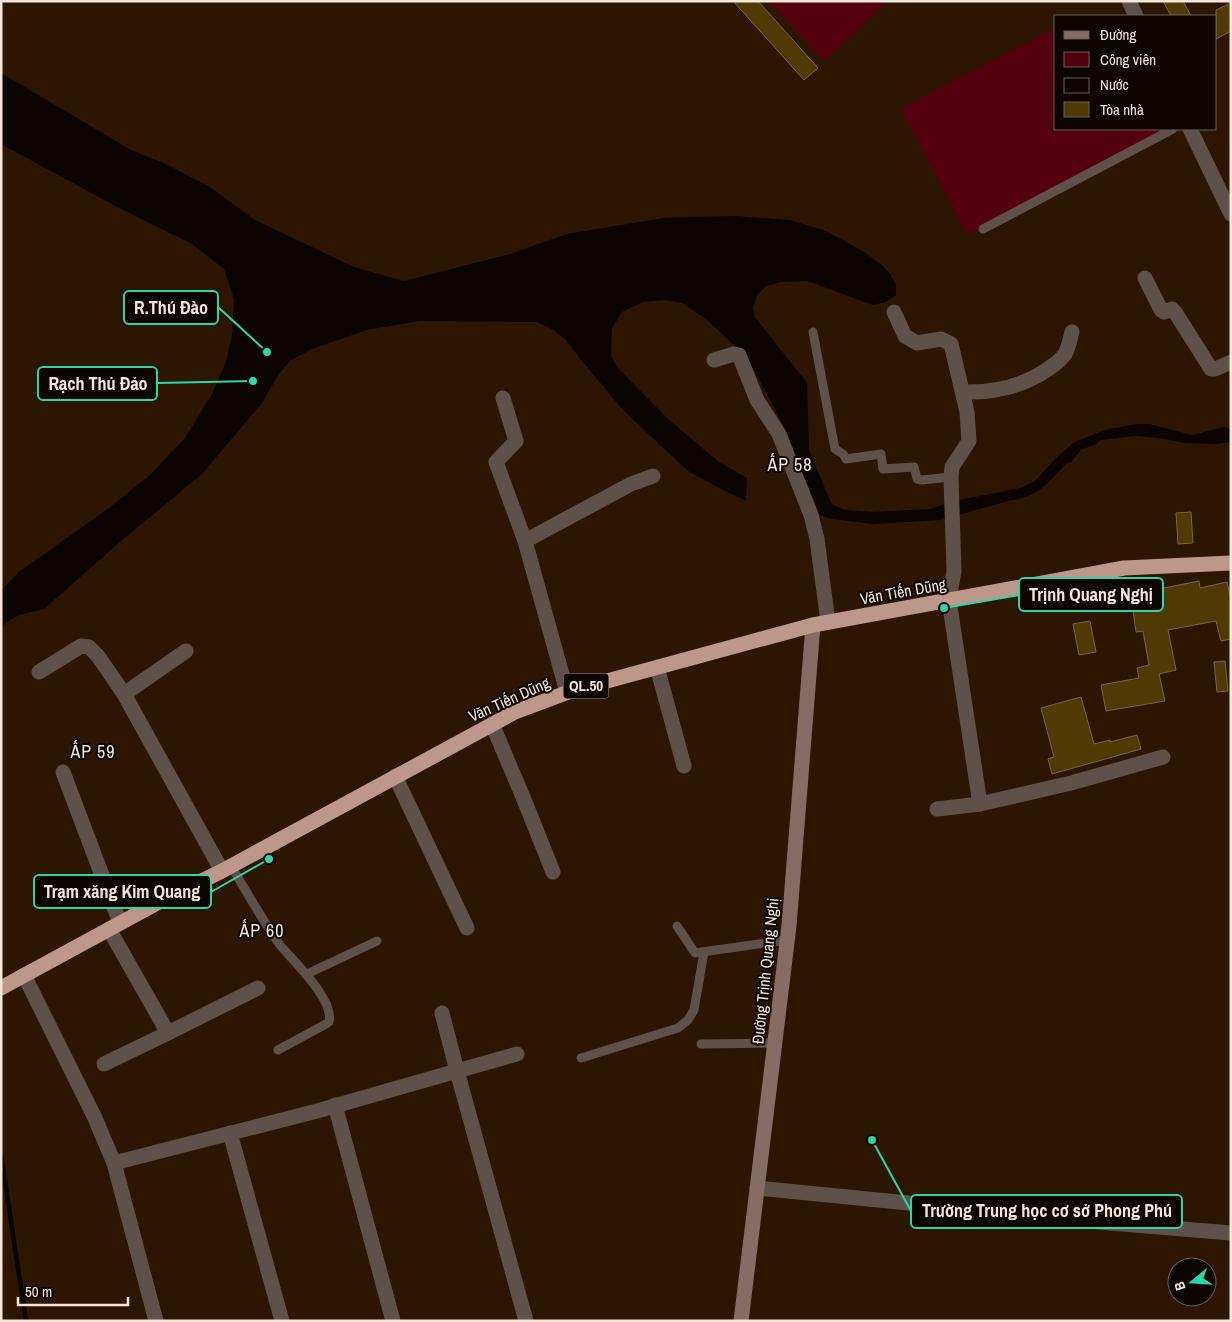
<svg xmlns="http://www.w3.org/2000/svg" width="1232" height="1322" font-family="'Archivo Narrow',sans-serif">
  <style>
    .green { fill: #55000e }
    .water { fill: #0a0300 }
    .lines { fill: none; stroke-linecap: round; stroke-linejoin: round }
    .stream { stroke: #0a0300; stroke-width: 4.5 }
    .building { fill: #4f3a03; stroke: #746647 }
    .lane { stroke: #5f504a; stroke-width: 9 }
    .street { stroke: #5f504a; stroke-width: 15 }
    .secondary { stroke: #856d64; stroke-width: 15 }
    .highway { stroke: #bd988a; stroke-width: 15 }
    .labels { text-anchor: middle; stroke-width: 4; stroke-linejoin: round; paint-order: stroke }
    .shield { fill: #0d0501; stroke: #b0a298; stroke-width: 1 }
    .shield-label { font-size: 15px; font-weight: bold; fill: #f6e6d9 }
    .street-label { font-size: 16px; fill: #f6e6d9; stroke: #0d0501 }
    .neighbourhood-label { font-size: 18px; letter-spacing: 1px; fill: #f6e6d9; stroke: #0d0501 }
    .leader { fill: none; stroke: #2dd5ab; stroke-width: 2 }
    .callout-dot { fill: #2dd5ab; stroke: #0d0501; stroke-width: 2 }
    .callout { fill: #0d0501; stroke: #2dd5ab; stroke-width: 2 }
    .callout-label { font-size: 18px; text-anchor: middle; font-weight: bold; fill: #f6e6d9 }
  </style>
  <rect width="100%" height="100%" fill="#2c1601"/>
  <!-- green -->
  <g class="green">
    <path d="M769,1h119l-64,60z"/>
    <path d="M1056,27v102h102l2,4 -193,102 -66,-126z"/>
  </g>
  <!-- water -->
  <path class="water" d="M1,73l130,77 37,15 42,22 45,33 99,47 50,14 106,-27 57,-20 97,-16 70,-2 56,4 36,11 40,22 16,12 8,9 6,10v11l-10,7 -13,3 -66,-24 -26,1 -15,4 -9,9 -4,13 2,9 52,66 2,67 22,53 4,3 10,4 28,2 57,-3 24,-8 66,-13 15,-7 20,-22 18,-16 31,-13 32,-6h13l43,11 32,-8 7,2v13l-15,2 -31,-1 -26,-5 -24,-2 -34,4 -5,4 -15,6 -10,12 -5,2c-17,17 -28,34 -54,36l-71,20 -68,4 -42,-5 -11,-4 -39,-94 -26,-49 -22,-28 -26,-24 -25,-17 -18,-3 -21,2 -21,10 -10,16 -1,27 6,12 51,52 51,43 28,16 -1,23 -27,-13 -31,-17 -65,-61 -41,-49 -16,-21 -12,-10 -17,-8 -118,-1 -52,9 -55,19 -21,11 -12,14 -18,30 -59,70 -82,68 -76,67 -25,6 -18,11v-36l18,-18 90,-64 41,-33 35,-37 27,-44 14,-32 6,-27 2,-36 -10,-30 -32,-25 -71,-35 -120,-65z"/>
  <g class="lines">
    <!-- stream -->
    <path class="stream" d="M1,1155l25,166"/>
  </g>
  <!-- building -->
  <g class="building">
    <path d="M733,1h25l60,67 -14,12z"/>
    <path d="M1163,1h20l8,15h-20z"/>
    <path d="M1231,3v28l-15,8v-29z"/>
    <path d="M1191,512l2,31 -15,1 -2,-31z"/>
    <path d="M1199,581l1,7 27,-6 4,18v39l-10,2 -5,-20 -48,9 8,40 -17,4 6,27 -59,10 -5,-26 38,-7 -2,-10 12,-3 -6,-34 -7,1 -6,-44 18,-3 1,6z"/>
    <path d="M1090,621l6,31 -17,3 -6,-31z"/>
    <path d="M1225,661l3,30 -11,1 -3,-30z"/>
    <path d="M1081,697l13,47 16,-4v2l27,-7 4,14 -89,25 -4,-15 6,-2 -13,-49z"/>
  </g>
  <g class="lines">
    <!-- lane -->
    <g class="lane">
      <path d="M983,229l190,-100"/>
      <path d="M813,332l22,117 8,5 3,5 35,-5 2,15 31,-2 3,12 5,1 29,-3"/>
      <path d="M231,866c16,26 31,54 49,79 13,16 55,55 49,77l-3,2 -48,26"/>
      <path d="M677,926l18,27 92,-13"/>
      <path d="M307,974l70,-33"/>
      <path d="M701,1044l74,-1"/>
      <path d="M581,1058l97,-30 10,-8 6,-10 10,-58"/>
    </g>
    <!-- street -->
    <g class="street">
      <path d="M1129,1l7,15"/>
      <path d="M1190,129l41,85"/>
      <path d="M1145,278l16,32 3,2 8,-3 3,3 36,57h4l16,-7"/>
      <path d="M894,312l11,24 12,7 24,-4 10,5 16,68 2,29 -17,26 -1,10 3,94 -5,29 31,204"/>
      <path d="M714,360l20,-6 5,1 18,45 22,34 32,81 6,24 11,83"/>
      <path d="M963,392c31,1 59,-5 85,-23 6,-4 13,-9 17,-15 4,-7 5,-15 7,-22"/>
      <path d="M503,398l13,43 -20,21 29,79"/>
      <path d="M186,651l-62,43 98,177"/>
      <path d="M657,667l27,99"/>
      <path d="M39,672l42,-26 8,1 9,9 26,38"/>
      <path d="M567,692l-42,-151 106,-57 22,-8"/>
      <path d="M492,724l31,73 30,75"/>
      <path d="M63,772l57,151"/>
      <path d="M395,776l72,152"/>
      <path d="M937,809l43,-5 91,-21 92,-26"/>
      <path d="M109,929l59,104 90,-45"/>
      <path d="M24,975l71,143 19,45 42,158"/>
      <path d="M442,1013l15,58 60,-17"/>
      <path d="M104,1064l64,-31"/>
      <path d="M335,1105l58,216"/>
      <path d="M230,1133l52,188"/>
      <path d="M114,1163l203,-52 140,-40 69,250"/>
      <path d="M757,1188l353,35 121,10"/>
    </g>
    <!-- secondary -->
    <path class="secondary" d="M741,1321l48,-395 24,-301"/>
    <!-- highway -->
    <path class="highway" d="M1,988l158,-86 63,-31 293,-159 59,-22 239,-65 311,-57 107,-5"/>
  </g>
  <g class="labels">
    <!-- shield labels -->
    <rect class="shield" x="563.5" y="673.5" width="45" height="25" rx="4"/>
    <g class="shield-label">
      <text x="586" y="691">QL.50</text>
    </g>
    <!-- street labels -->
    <g class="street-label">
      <text transform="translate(903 591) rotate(-10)" y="6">Văn Tiến Dũng</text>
      <text transform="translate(509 699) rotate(-24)" y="6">Văn Tiến Dũng</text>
      <text transform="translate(765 971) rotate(-84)" y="6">Đường Trịnh Quang Nghị</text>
    </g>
    <!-- neighbourhood labels -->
    <g class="neighbourhood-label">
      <text x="790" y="471">ẤP 58</text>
      <text x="93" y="758">ẤP 59</text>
      <text x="262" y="937">ẤP 60</text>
    </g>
  </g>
  <!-- callouts -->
  <path class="leader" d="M267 352L218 307M253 381L157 383M944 608L1019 595M269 859L211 892M872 1140L911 1211"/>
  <g class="callout-dot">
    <circle cx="267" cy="352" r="5"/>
    <circle cx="253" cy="381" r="5"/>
    <circle cx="944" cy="608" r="5"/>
    <circle cx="269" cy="859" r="5"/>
    <circle cx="872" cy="1140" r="5"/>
  </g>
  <g class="callout">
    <rect x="124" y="291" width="94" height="33" rx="5"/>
    <rect x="38" y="367" width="119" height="33" rx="5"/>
    <rect x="1019" y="578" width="144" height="33" rx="5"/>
    <rect x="34" y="875" width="177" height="33" rx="5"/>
    <rect x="911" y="1195" width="271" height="33" rx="5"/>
  </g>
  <g class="callout-label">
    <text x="171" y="314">R.Thú Đào</text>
    <text x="98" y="390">Rạch Thủ Đảo</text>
    <text x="1091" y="601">Trịnh Quang Nghị</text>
    <text x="122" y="898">Trạm xăng Kim Quang</text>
    <text x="1047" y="1217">Trường Trung học cơ sở Phong Phú</text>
  </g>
  <!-- border -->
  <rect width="1232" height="1322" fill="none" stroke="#f6e6d9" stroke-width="5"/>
  <!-- legend -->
  <rect x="1054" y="15" width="162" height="115" fill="#0d0501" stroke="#6a5f57"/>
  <rect x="1064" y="31" width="25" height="8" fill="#856d64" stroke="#6a5f57"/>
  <text x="1100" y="40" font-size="15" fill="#f6e6d9">Đường</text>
  <rect x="1064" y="52" width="25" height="15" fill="#55000e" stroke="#6a5f57"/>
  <text x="1100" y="65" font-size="15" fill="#f6e6d9">Công viên</text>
  <rect x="1064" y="78" width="25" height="15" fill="#0a0300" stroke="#6a5f57"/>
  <text x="1100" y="90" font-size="15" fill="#f6e6d9">Nước</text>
  <rect x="1064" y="102" width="25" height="15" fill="#4f3a03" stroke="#6a5f57"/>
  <text x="1100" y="115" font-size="15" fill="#f6e6d9">Tòa nhà</text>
  <!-- north arrow -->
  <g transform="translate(1192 1282) rotate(252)"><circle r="24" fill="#0d0501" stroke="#6a5f57"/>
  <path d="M0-4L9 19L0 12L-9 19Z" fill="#2dd5ab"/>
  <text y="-8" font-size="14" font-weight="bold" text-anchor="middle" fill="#f6e6d9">B</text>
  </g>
  <!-- scale -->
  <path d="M18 1297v8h110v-8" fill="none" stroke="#f6e6d9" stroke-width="2.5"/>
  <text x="25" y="1297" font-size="15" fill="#f6e6d9" stroke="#0d0501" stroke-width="4" paint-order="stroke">50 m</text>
</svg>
